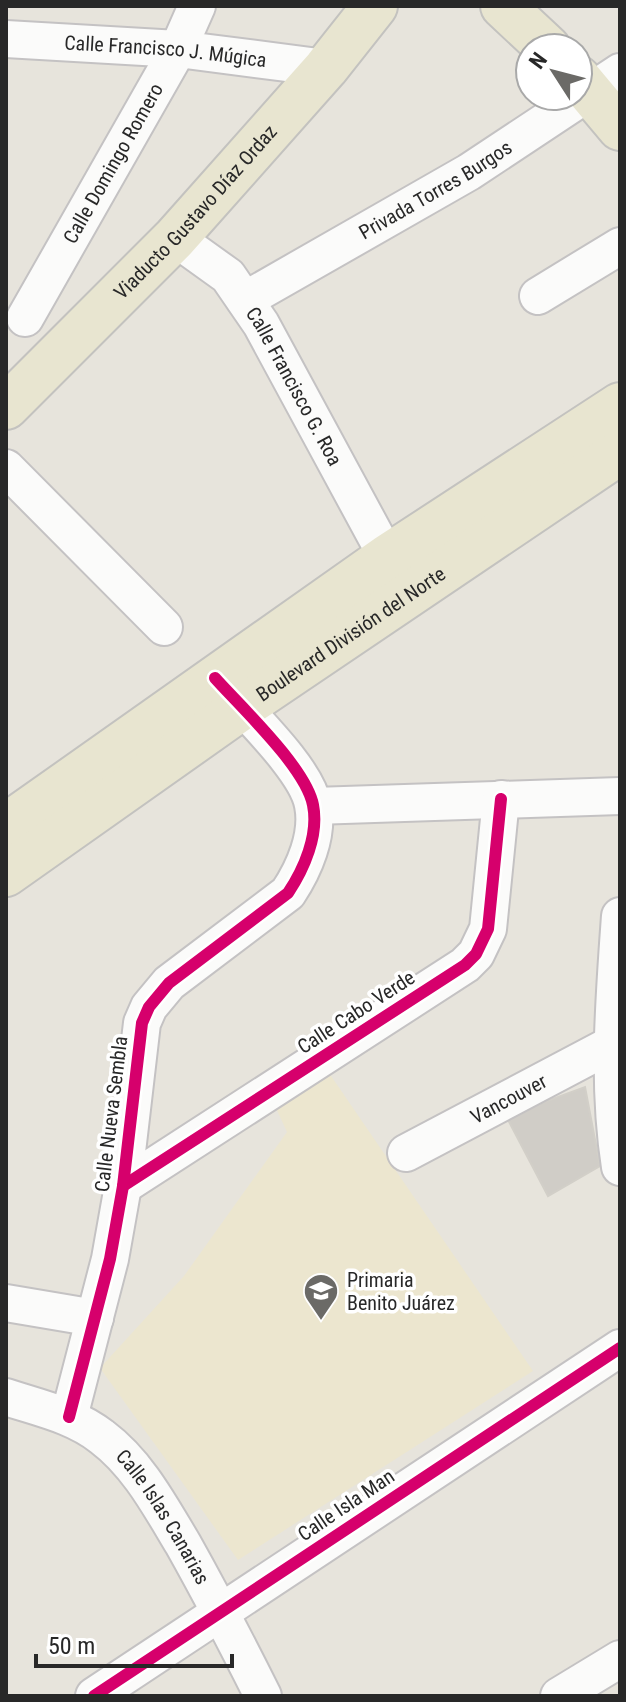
<svg xmlns="http://www.w3.org/2000/svg" width="626" height="1702" font-family="'Roboto Condensed',sans-serif">
  <style>
    .education { fill: #ece6cf }
    .building { fill: #d0cdc7; stroke: #d2cfc8; stroke-width: 2 }
    .lines { fill: none; stroke-linecap: round; stroke-linejoin: round }
    .minor-casing { stroke: #c4c2c3; stroke-width: 40 }
    .major-casing { stroke: #c3c2bf; stroke-width: 48 }
    .minor { stroke: #fbfbfa; stroke-width: 36 }
    .major { stroke: #e8e5d0; stroke-width: 44 }
    .cycleway-casing { stroke: #fff; stroke-width: 17 }
    .cycleway { stroke: #d6006c; stroke-width: 12 }
    .labels { text-anchor: middle; stroke-width: 7; stroke-linejoin: round; paint-order: stroke }
    .street-label { font-size: 20px; fill: #282828; stroke: #fff }
    .poi-label { font-size: 20px; fill: #282828; stroke: #fff; text-anchor: start }
  </style>
  <rect width="100%" height="100%" fill="#e7e4dc"/>
  <!-- education -->
  <path class="education" d="M329,1073l204,298 -295,189 -138,-192 84,-92 103,-144 -12,-26z"/>
  <!-- building -->
  <path class="building" d="M585,1087l15,79 -52,30 -42,-80z"/>
  <g class="lines">
    <defs>
      <g id="minor">
        <path id="s1" d="M6,39l172,10 148,19"/>
        <path id="s2" d="M175,238l53,38 33,48 126,233"/>
        <path d="M538,296l82,-50"/>
        <path id="s3" d="M245,300l224,-128 151,-100"/>
        <path id="s4" d="M25,318l153,-269 19,-43"/>
        <path d="M6,468l158,159"/>
        <path d="M314,806l306,-10"/>
        <path d="M620,916c-6,84 -13,167 0,251"/>
        <path id="s5" d="M406,1153l214,-113"/>
        <path d="M123,1186l342,-221 11,-11 12,-25 13,-130"/>
        <path d="M6,1303l89,15"/>
        <path id="s6" d="M6,1397c33,11 68,18 96,40 36,27 58,69 81,107 28,50 54,100 80,152"/>
        <path d="M69,1417l41,-158 13,-73 19,-163 7,-16 20,-24 119,-90c16,-24 31,-58 25,-88 -6,-35 -65,-90 -89,-118"/>
        <path d="M94,1696l526,-348"/>
        <path d="M559,1696l61,-37"/>
      </g>
      <g id="major">
        <path d="M503,6l45,42"/>
        <path d="M578,78l42,50"/>
        <path id="s7" d="M6,407l169,-169 151,-170 49,-62"/>
        <path d="M6,826l381,-269 233,-152"/>
        <path id="s8" d="M6,874l235,-166 379,-256"/>
      </g>
    </defs>
    <!-- minor casing -->
    <use href="#minor" class="minor-casing"/>
    <!-- major casing -->
    <use href="#major" class="major-casing"/>
    <!-- minor -->
    <use href="#minor" class="minor"/>
    <!-- major -->
    <use href="#major" class="major"/>
    <defs>
      <g id="cycleway">
        <path d="M123,1186l342,-221 11,-11 12,-25 13,-130"/>
        <path d="M69,1417l41,-158 13,-73 19,-163 7,-16 20,-24 119,-90c16,-24 31,-58 25,-88 -7,-37 -72,-98 -98,-127"/>
        <path d="M94,1696l526,-348"/>
      </g>
    </defs>
    <!-- cycleway casing -->
    <use href="#cycleway" class="cycleway-casing"/>
    <!-- cycleway -->
    <use href="#cycleway" class="cycleway"/>
  </g>
  <!-- icons -->
  <defs>
    <symbol id="school-pin" viewBox="-11 -11 22 30"><path d="M0 17L-7.5 6A9.5 9.5 0 1 1 7.5 6Z" fill="#6b6a67" stroke="#fff"/><path d="M0-5L7-2L0 1L-7-2ZM-4 1L0 2.5L4 1V4Q0 6-4 4Z" fill="#fff"/></symbol>
  </defs>
  <g fill-rule="evenodd">
    <use href="#school-pin" x="301" y="1271" width="40" height="54"/>
  </g>
  <g class="labels">
    <!-- street labels -->
    <g class="street-label">
      <text dy="7" stroke="none"><textPath href="#s1" startOffset="160">Calle Francisco J. Múgica</textPath></text>
      <text dy="7" stroke="none"><textPath href="#s4" startOffset="178">Calle Domingo Romero</textPath></text>
      <text dy="7" stroke="none"><textPath href="#s3" startOffset="220">Privada Torres Burgos</textPath></text>
      <text dy="7" stroke="none"><textPath href="#s7" startOffset="272">Viaducto Gustavo Díaz Ordaz</textPath></text>
      <text dy="7" stroke="none"><textPath href="#s2" startOffset="194">Calle Francisco G. Roa</textPath></text>
      <text dy="7" stroke="none"><textPath href="#s8" startOffset="420">Boulevard División del Norte</textPath></text>
      <text transform="translate(356 1012) rotate(-33)" y="7">Calle Cabo Verde</text>
      <text dy="7" stroke="none"><textPath href="#s5" startOffset="116">Vancouver</textPath></text>
      <text transform="translate(111 1114) rotate(-83)" y="7">Calle Nueva Sembla</text>
      <text transform="translate(346 1505) rotate(-34)" y="7">Calle Isla Man</text>
      <text dy="7" stroke="none"><textPath href="#s6" startOffset="206">Calle Islas Canarias</textPath></text>
    </g>
    <!-- poi labels -->
    <g class="poi-label">
      <text x="347" y="1287">Primaria<tspan x="347" dy="23">Benito Juárez</tspan></text>
    </g>
  </g>
  <!-- border -->
  <rect width="626" height="1702" fill="none" stroke="#282828" stroke-width="16"/>
  <!-- north arrow -->
  <g transform="translate(554 72) rotate(306)"><circle r="38" fill="#ffffff" stroke="#a9a9a9" stroke-width="2"/>
  <path d="M0-6L14 30L0 20L-14 30Z" fill="#6b6a67"/>
  <text y="-12" font-size="22" font-weight="bold" text-anchor="middle" fill="#282828">N</text>
  </g>
  <!-- scale -->
  <path d="M36 1654v12h196v-12" fill="none" stroke="#282828" stroke-width="4"/>
  <text x="48" y="1654" font-size="24" fill="#282828" stroke="#ffffff" stroke-width="6" paint-order="stroke">50 m</text>
</svg>
